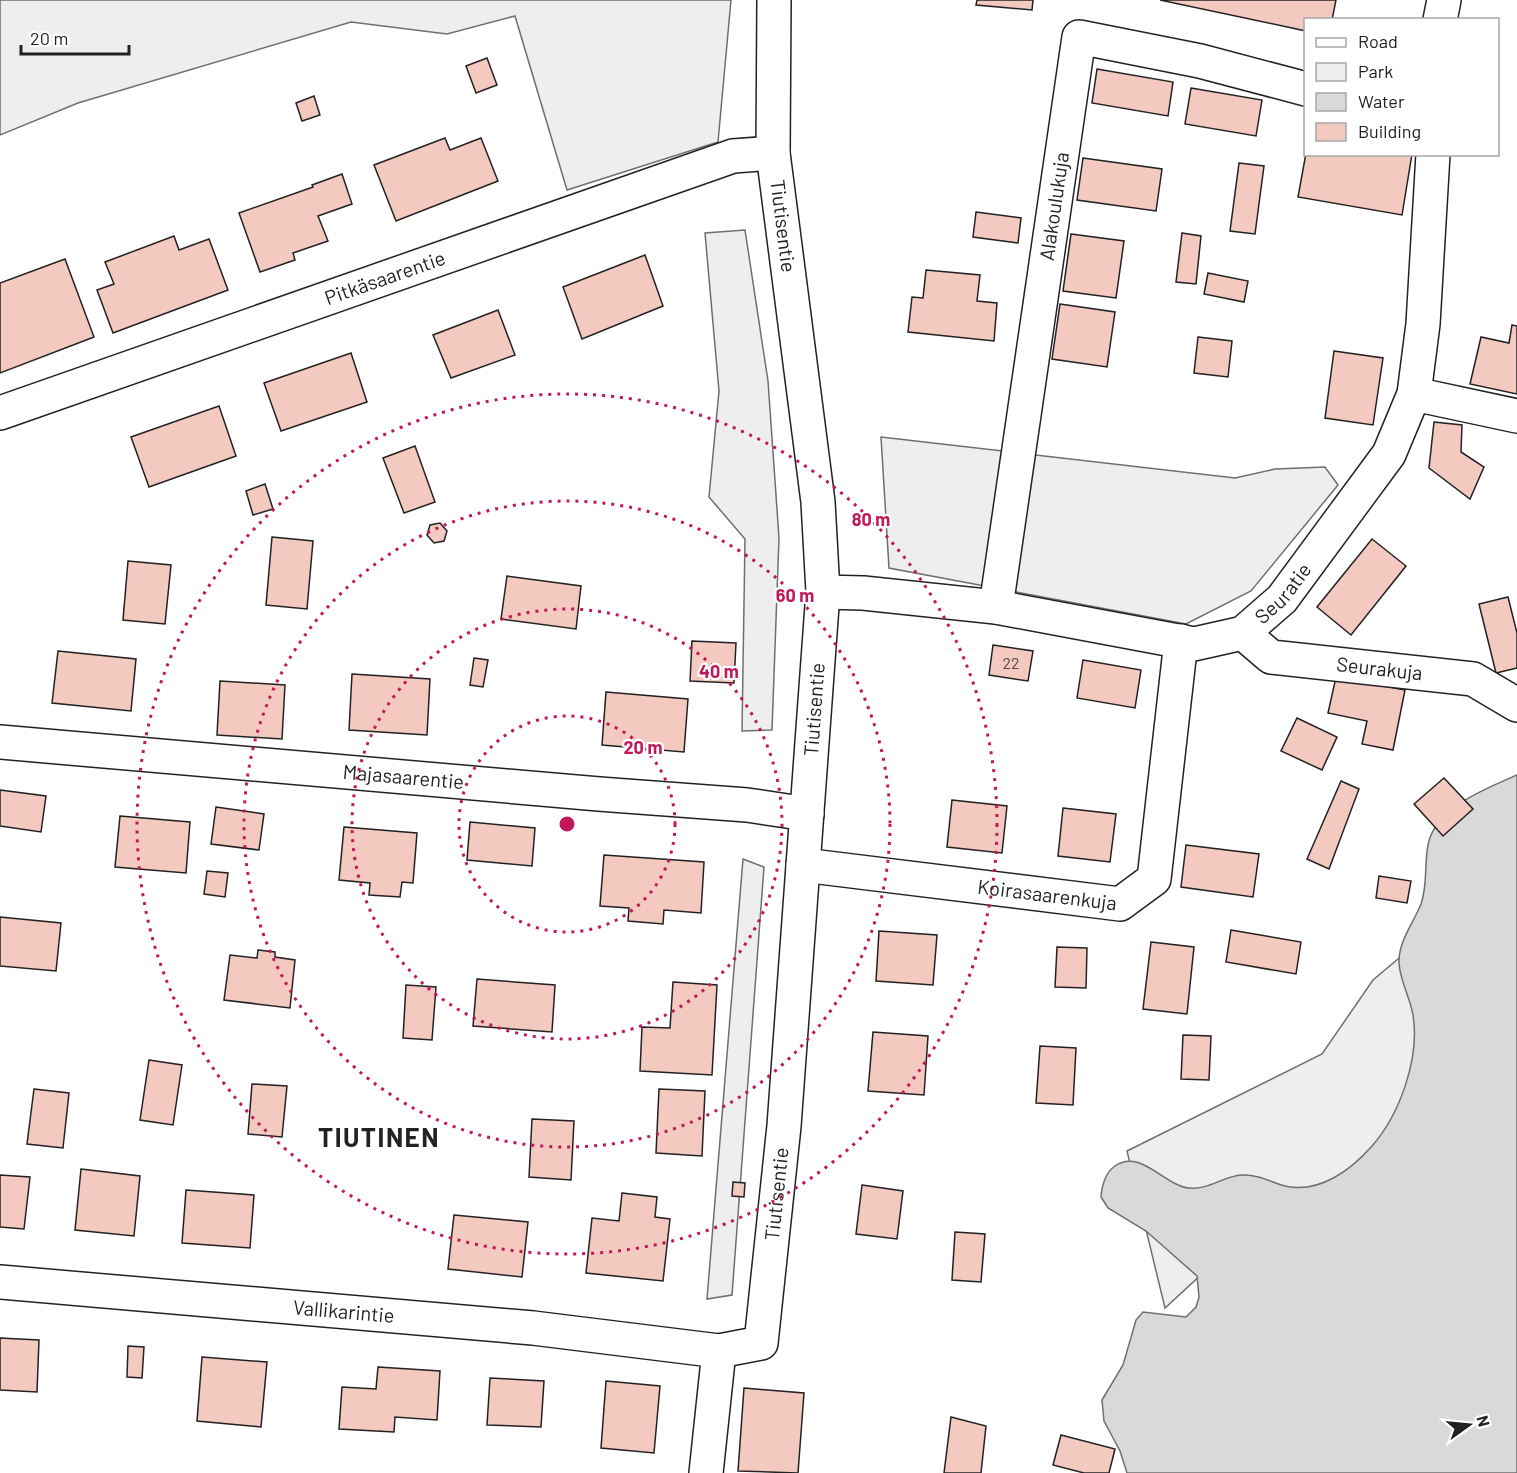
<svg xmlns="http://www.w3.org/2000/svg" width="1517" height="1473" font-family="Barlow,sans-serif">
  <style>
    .green { fill: #eee; stroke: #6f6f6f; stroke-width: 1.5 }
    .water { fill: #d9d9d9; stroke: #6f6f6f; stroke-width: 1.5 }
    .building { fill: #f3c9c0; stroke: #222; stroke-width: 1.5 }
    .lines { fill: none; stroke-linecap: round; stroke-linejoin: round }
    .minor-casing { stroke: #222; stroke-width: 36 }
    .minor { stroke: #fff; stroke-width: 33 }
    .ring { fill: none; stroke: #c2185b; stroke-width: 3; stroke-dasharray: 3 6 }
    .labels { text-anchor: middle; stroke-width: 4.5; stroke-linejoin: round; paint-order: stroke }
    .number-label { font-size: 16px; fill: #564c4a }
    .street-label { font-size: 20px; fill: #222; stroke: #fff }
    .district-label { font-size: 26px; font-weight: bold; letter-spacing: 1.5px; fill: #222; stroke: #fff }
    .centre { fill: #c2185b; stroke: #fff; stroke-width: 3 }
    .ring-label { font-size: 18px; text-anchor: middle; font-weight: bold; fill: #c2185b; stroke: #fff; stroke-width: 4.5; stroke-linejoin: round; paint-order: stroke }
  </style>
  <rect width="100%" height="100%" fill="#fff"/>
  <!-- green -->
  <g class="green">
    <path d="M0,0h731l-13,142 -151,48 -52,-174 -68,18 -96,-12 -273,81 -78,32z"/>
    <path d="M745,230l23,151 11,157 -7,192 -30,1 3,-192 -36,-42 10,-106 -14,-158z"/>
    <path d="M881,437l354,41 40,-9 50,-2 13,18 -87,106 -65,33 -297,-56z"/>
    <path d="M743,859l21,8 -32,428 -25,4z"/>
    <path d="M1417,943l30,135 -122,150 -70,-3 -90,83 -38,-157 195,-97 51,-74z"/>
  </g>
  <!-- water -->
  <path class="water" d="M1517,775v698h-390l-7,-22 -16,-30 -2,-21 21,-35 13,-45 7,-8 43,5 10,-10 3,-10 -2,-21 -51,-45 -38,-23 -7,-11c1,-12 4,-24 14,-31 25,-18 50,20 74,22 20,2 34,-12 53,-13 15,-1 29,7 43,11 34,8 66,-16 87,-40 28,-32 48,-88 41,-131 -3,-18 -13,-34 -14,-52 -1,-21 15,-41 22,-59 7,-20 3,-39 7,-59 7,-38 58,-56 89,-70z"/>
  <!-- building -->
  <g class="building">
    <path d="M977,0h56l-1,10 -56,-5z"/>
    <path d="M1160,0h176l-4,20h-26v11z"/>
    <path d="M487,58l10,27 -21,8 -10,-27z"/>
    <path d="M1097,69l76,13 -5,34 -76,-13z"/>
    <path d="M1191,88l71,12 -6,36 -71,-12z"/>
    <path d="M314,96l6,19 -18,6 -6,-18z"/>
    <path d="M445,138l5,12 31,-12 17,43 -102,40 -22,-56z"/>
    <path d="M1306,153l106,1 -10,61 -104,-18z"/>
    <path d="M1083,158l79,11 -6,42 -79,-11z"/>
    <path d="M1239,163l25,3 -9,68 -25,-3z"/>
    <path d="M342,174l10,30 -34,12 10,25 -35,12 2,7 -35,12 -21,-59 74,-26 -1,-2z"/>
    <path d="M976,212l45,6 -3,25 -45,-6z"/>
    <path d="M1182,233l19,3 -5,48 -20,-2z"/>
    <path d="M1071,234l53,7 -8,57 -53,-7z"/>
    <path d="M174,236l5,14 30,-11 19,51 -115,43 -16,-43 17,-6 -9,-22z"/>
    <path d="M645,255l18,51 -81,33 -19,-52z"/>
    <path d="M65,259l29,78 -94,36v-90z"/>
    <path d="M926,270l54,5 -3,26 20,2 -3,38 -86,-9 4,-35 11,1z"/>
    <path d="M1208,273l40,8 -4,21 -40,-8z"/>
    <path d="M1060,304l55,8 -8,55 -55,-8z"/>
    <path d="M498,310l17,45 -64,23 -18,-43z"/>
    <path d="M1512,325l5,1v68l-47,-10 11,-47 28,6z"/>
    <path d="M1198,337l34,4 -4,36 -34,-4z"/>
    <path d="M1334,351l49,7 -10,67 -48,-7z"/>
    <path d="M351,353l16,49 -86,29 -17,-48z"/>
    <path d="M219,406l17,50 -87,31 -18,-50z"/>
    <path d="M1434,422l28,3 -1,27 23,15 -14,32 -41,-31z"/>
    <path d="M415,446l20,56 -31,11 -21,-55z"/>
    <path d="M265,484l8,25 -20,6 -7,-24z"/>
    <path d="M440,523l7,8 -3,10 -10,2 -7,-8 3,-10z"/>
    <path d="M272,537l41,4 -6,68 -41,-4z"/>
    <path d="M1372,539l34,27 -55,69 -34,-28z"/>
    <path d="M128,561l43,4 -6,59 -42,-4z"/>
    <path d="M507,576l74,10 -5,43 -75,-10z"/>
    <path d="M1508,597l9,36v35l-21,5 -17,-69z"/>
    <path d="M692,641l44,2 -2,40 -44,-2z"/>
    <path d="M993,645l40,6 -5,30 -39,-6z"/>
    <path d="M58,651l78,8 -5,52 -79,-8z"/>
    <path d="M474,658l14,2 -5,27 -13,-2z"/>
    <path d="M1083,660l58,10 -6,38 -58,-10z"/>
    <path d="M352,674l78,5 -3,56 -78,-5z"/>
    <path d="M1336,677l69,13 -12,60 -31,-6 5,-23 -39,-8z"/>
    <path d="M220,681l65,4 -3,54 -65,-4z"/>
    <path d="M606,692l82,7 -4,53 -82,-7z"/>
    <path d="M1297,718l40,19 -15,33 -41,-19z"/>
    <path d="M1444,778l29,31 -30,27 -29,-32z"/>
    <path d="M1341,781l18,8 -30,80 -22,-10z"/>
    <path d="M0,790l46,6 -5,36 -41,-6z"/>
    <path d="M952,800l55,6 -5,47 -55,-6z"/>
    <path d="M216,807l48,7 -5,36 -48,-6z"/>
    <path d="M1063,808l53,6 -6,48 -52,-6z"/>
    <path d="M120,816l70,6 -4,51 -71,-6z"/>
    <path d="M470,822l65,6 -3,38 -65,-6z"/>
    <path d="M344,827l73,6 -4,50 -11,-1 -2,15 -31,-2 1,-12 -31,-3z"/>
    <path d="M1186,845l73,9 -6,43 -72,-10z"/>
    <path d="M604,855l100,7 -3,51 -37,-3 -1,14 -35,-3 1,-13 -29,-2z"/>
    <path d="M207,871l21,2 -3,24 -21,-3z"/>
    <path d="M1379,876l32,5 -4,22 -31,-5z"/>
    <path d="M0,917l61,6 -5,48 -56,-5z"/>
    <path d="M1231,930l70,12 -5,32 -70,-12z"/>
    <path d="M879,931l58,4 -4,50 -57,-4z"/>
    <path d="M1151,942l43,5 -7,67 -44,-5z"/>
    <path d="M1057,947l30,1 -1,40 -31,-1z"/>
    <path d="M258,950l17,2v5l20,3 -5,48 -66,-8 6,-45 27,3z"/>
    <path d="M477,979l78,6 -3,47 -79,-6z"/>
    <path d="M673,982l44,3 -5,90 -72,-4 2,-44 28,1z"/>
    <path d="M406,985l30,2 -4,53 -29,-2z"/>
    <path d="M873,1032l55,4 -4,59 -56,-4z"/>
    <path d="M1183,1035l28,1 -2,44 -28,-1z"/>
    <path d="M1040,1046l36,2 -3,57 -37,-2z"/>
    <path d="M149,1060l33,5 -9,60 -33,-5z"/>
    <path d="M252,1084l35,2 -5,51 -34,-3z"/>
    <path d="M34,1089l35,4 -6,55 -36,-4z"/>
    <path d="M659,1089l46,2 -3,65 -46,-3z"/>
    <path d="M532,1119l42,2 -3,59 -42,-3z"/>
    <path d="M81,1169l59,7 -6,60 -59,-6z"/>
    <path d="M0,1175l30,2 -6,52 -24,-2z"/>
    <path d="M733,1182l12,1 -1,14 -12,-1z"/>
    <path d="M862,1185l41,6 -6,48 -41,-5z"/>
    <path d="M186,1190l68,5 -4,53 -68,-5z"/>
    <path d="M622,1193l35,4 -2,20 15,2 -7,62 -77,-8 6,-55 27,3z"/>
    <path d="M454,1215l74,7 -6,55 -74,-8z"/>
    <path d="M955,1232l30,2 -4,48 -29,-2z"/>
    <path d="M0,1338l39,2 -2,52 -37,-2z"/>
    <path d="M128,1346l16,1 -2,31 -15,-1z"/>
    <path d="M202,1357l65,5 -6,65 -64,-6z"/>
    <path d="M378,1367l62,4 -3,49 -42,-3 -1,15 -55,-3 3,-42 34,2z"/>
    <path d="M490,1378l54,3 -3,46 -54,-2z"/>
    <path d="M606,1381l54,5 -6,67 -53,-5z"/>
    <path d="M744,1388l60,5 -6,80 -60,-2z"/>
    <path d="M951,1417l35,9 -5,47h-37z"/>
    <path d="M1061,1435l54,14 -6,24h-25l-31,-8z"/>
  </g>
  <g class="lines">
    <defs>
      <g id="minor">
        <path d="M1440,20l4,-20"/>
        <path d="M1414,394l103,22"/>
        <path id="s1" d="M0,413l733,-257 40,-3"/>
        <path id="s2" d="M823,592l40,1 133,14 198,37 49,-11 39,-34 107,-145 25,-60 9,-70 10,-170"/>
        <path id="s3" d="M996,607l83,-570 121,24 106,28"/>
        <path id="s4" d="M1243,633l28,24 202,22 44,26"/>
        <path id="s5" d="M0,742l599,52 148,11 60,9"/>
        <path id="s6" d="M803,865l317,39 34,-25 27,-238"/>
        <path id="s7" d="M0,1282l533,46 186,23 42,-8 23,-217 39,-534 -5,-90 -45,-349 1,-153"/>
        <path d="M706,1473l13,-122"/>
      </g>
    </defs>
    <!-- minor casing -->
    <use href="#minor" class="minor-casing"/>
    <!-- minor -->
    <use href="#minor" class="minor"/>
  </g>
  <!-- distance rings -->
  <g class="ring">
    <circle cx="567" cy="824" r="108"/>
    <circle cx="567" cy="824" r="215"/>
    <circle cx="567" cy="824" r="323"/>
    <circle cx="567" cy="824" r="430"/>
  </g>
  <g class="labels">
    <!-- number labels -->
    <g class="number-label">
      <text x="1011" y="669">22</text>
    </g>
    <!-- street labels -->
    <g class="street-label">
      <text dy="7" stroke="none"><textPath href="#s3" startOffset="405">Alakoulukuja</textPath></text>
      <text transform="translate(783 226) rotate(83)" y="7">Tiutisentie</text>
      <text dy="7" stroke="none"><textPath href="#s1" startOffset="408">Pitkäsaarentie</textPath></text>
      <text dy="7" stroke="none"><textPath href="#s2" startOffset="482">Seuratie</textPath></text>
      <text dy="7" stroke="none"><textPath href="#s4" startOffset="146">Seurakuja</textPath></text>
      <text dy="7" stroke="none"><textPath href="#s7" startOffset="1401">Tiutisentie</textPath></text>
      <text dy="7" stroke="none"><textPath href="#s5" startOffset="405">Majasaarentie</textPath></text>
      <text dy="7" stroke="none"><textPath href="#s6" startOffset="246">Koirasaarenkuja</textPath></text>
      <text dy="7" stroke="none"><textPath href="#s7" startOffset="915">Tiutisentie</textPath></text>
      <text dy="7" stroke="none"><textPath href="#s7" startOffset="345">Vallikarintie</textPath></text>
    </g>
    <!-- district labels -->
    <g class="district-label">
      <text x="379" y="1147">TIUTINEN</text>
    </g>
  </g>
  <circle cx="567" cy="824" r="9" class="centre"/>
  <g class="ring-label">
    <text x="871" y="526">80 m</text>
    <text x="795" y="602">60 m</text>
    <text x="719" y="678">40 m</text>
    <text x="643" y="754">20 m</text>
  </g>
  <!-- legend -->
  <rect x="1304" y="18" width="195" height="138" fill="#ffffff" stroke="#a7a7a7" stroke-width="1.5"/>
  <rect x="1316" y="38" width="30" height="9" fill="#ffffff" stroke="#a7a7a7" stroke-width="1.5"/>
  <text x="1358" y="48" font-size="18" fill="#222222">Road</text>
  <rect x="1316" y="63" width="30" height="18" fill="#eeeeee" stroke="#a7a7a7" stroke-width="1.5"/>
  <text x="1358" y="78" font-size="18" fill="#222222">Park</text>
  <rect x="1316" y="93" width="30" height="18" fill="#d9d9d9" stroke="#a7a7a7" stroke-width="1.5"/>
  <text x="1358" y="108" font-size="18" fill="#222222">Water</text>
  <rect x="1316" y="123" width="30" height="18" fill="#f3c9c0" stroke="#a7a7a7" stroke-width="1.5"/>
  <text x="1358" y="138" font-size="18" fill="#222222">Building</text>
  <!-- north arrow -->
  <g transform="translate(1469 1425) rotate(75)" stroke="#ffffff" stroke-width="4.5" paint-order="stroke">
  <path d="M0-4.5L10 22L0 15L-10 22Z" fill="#222222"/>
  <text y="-9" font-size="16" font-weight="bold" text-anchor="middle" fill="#222222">N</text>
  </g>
  <!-- scale -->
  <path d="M21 45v9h108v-9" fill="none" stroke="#222222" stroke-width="3"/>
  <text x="30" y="45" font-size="18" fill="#222222" stroke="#ffffff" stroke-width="4.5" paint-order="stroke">20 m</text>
</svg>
